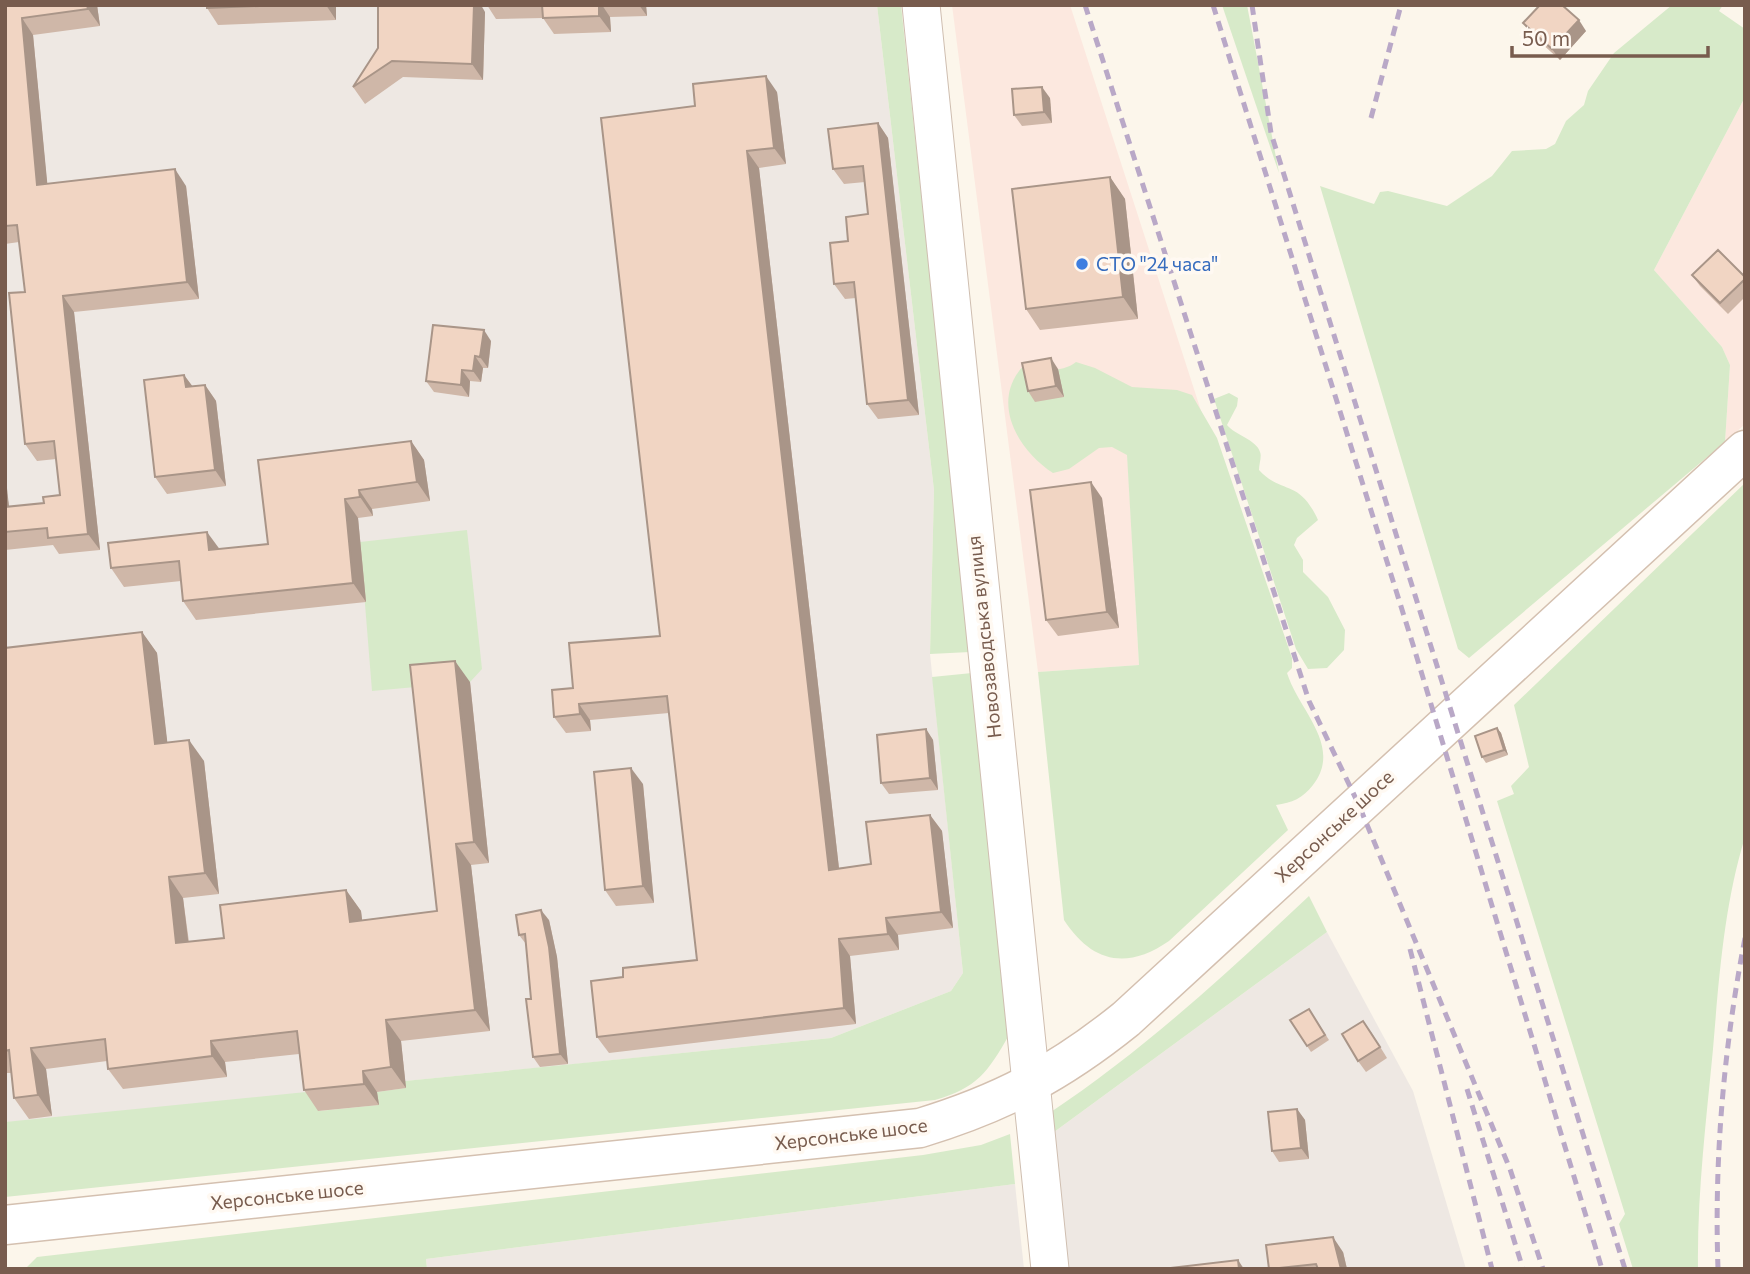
<svg xmlns="http://www.w3.org/2000/svg" width="1750" height="1274" font-family="Commissioner,sans-serif">
  <style>
    .commercial { fill: #fce8df }
    .industrial { fill: #eee8e3 }
    .green { fill: #d7eac9 }
    .lines { fill: none; stroke-linecap: round; stroke-linejoin: round }
    .tertiary-casing { stroke: #cfbeb0; stroke-width: 39 }
    .secondary-casing { stroke: #d4c0b0; stroke-width: 41 }
    .tertiary { stroke: #fff; stroke-width: 37 }
    .secondary { stroke: #fff; stroke-width: 38 }
    .rail { stroke: #b9a8c7; stroke-width: 5; stroke-dasharray: 10 7; stroke-linecap: butt }
    .wall { fill: #cfb7a8 }
    .shaded-wall { fill: #a99588 }
    .building { fill: #f1d5c3; stroke: #a99588; stroke-width: 2 }
    .shop-dot { fill: #3f7fe0; stroke: #fff9f2; stroke-width: 2.5 }
    .labels { text-anchor: middle; stroke-width: 7; stroke-linejoin: round; paint-order: stroke }
    .shop-label { font-size: 19px; fill: #366cbe; stroke: #fff9f2; text-anchor: start }
    .street-label { font-size: 19px; fill: #785c4e; stroke: #fff9f2 }
  </style>
  <rect width="100%" height="100%" fill="#fcf6eb"/>
  <!-- commercial -->
  <g class="commercial">
    <path d="M952,5h118l134,415 -77,27 12,218 -101,7z"/>
    <path d="M1745,97v327l-20,18 5,-77 -8,-18 -68,-77z"/>
  </g>
  <!-- industrial -->
  <g class="industrial">
    <path d="M5,5h872l57,485 -4,164 33,319 -12,18 -120,47 -425,43v7l-28,4 1,13 -61,6 -313,11z"/>
    <path d="M1327,932l86,159 53,178h-402l-14,-134z"/>
    <path d="M1015,1184l9,85h-597l-1,-10z"/>
  </g>
  <!-- green -->
  <g class="green">
    <path d="M877,5h24l69,647 -40,2 4,-164z"/>
    <path d="M1222,5h25l32,168z"/>
    <path d="M1672,5h51l-4,6 26,18v68l-91,173 68,77 8,18 -5,77 -256,216 -11,-9 -138,-463 54,18 6,-12 8,-1 59,15 45,-30 20,-25 34,-2 9,-5 11,-23 18,-16 4,-14 26,-38z"/>
    <path d="M1076,362l19,6 37,19 45,3 15,5 25,43 75,220v10l-5,5c12,38 56,73 26,112 -10,13 -21,18 -37,20l12,25 -119,111c-42,29 -77,22 -105,-21l-26,-248 101,-7 -12,-210 -15,-8 -13,1 -30,21 -16,4c-35,-23 -63,-70 -30,-107 15,5 40,7 53,-4z"/>
    <path d="M1229,393l9,5 -1,8 -10,19c8,10 30,15 33,27 2,4 -1,12 -1,18 23,25 40,8 59,50l-21,18 -3,7 9,15v12l25,25 17,33 -1,20 -17,18 -19,1 -12,-20 -82,-250z"/>
    <path d="M1745,483v354c-21,68 -26,141 -32,212 -7,74 -16,146 -15,220h-65l-14,-45 6,-10 -128,-413 17,-7 -3,-8 18,-19 -15,-62z"/>
    <path d="M467,530l15,139 -12,13 -98,9 -12,-149z"/>
    <path d="M972,673l37,362c-21,37 -32,53 -74,65l-930,97v-75l311,-31 3,20 59,-6 -1,-13 28,-4v-7l426,-43 120,-47 12,-18 -31,-296z"/>
    <path d="M1309,896l18,36 -277,203 -2,-21c95,-63 178,-140 261,-218z"/>
    <path d="M1010,1134l5,50 -589,75 1,10h-402l12,-12 886,-102 58,-10z"/>
  </g>
  <g class="lines">
    <defs>
      <path id="tertiary" d="M921,5l129,1264"/>
      <path id="secondary" d="M5,1225l915,-97c82,-25 139,-55 206,-109l619,-569"/>
    </defs>
    <!-- tertiary casing -->
    <use href="#tertiary" class="tertiary-casing"/>
    <!-- secondary casing -->
    <use href="#secondary" class="secondary-casing"/>
    <!-- tertiary -->
    <use href="#tertiary" class="tertiary"/>
    <!-- secondary -->
    <use href="#secondary" class="secondary"/>
    <!-- rail -->
    <g class="rail">
      <path d="M1085,5l224,696 49,102 152,366 33,100"/>
      <path d="M1213,5l201,643 188,621"/>
      <path d="M1252,5l19,128 354,1136"/>
      <path d="M1371,118l30,-113"/>
      <path d="M1410,949l82,320"/>
      <path d="M1467,1089l56,180"/>
      <path d="M1718,1269c-4,-111 6,-223 27,-331"/>
    </g>
  </g>
  <!-- wall -->
  <g class="wall">
    <path d="M5,5h92l3,21 -67,9 14,148 139,3 13,113 -125,13 26,238 -41,4 -6,-9 -48,5v-71l4,28 35,-4 16,-8 -4,-36 -19,2 -12,-17v-152l-6,-50 -14,2z"/>
    <path d="M207,5h129v15l-118,5 -11,-17z"/>
    <path d="M487,5h159l1,11 -37,1 1,15 -57,2 -11,-16 -47,1z"/>
    <path d="M485,12l-2,68 -80,-3 -38,27 -12,-17 25,-39z"/>
    <path d="M1523,23l63,8 -26,29 -29,-26z"/>
    <path d="M777,92l9,72 -27,4 80,700 32,-4 59,-49 12,16 11,97 -55,7 1,15 -49,6 6,68 -247,29 -12,-16 26,-60 74,-17 -28,-247 -79,7 1,11 -25,2 -12,-16 19,-29 87,-52 35,-530z"/>
    <path d="M1050,98l2,25 -30,3 -8,-11z"/>
    <path d="M878,123l10,15 31,277 -41,4 -11,-15 -11,-106 -11,1 -11,-15 14,-43 20,-27 -3,-32 -21,2 -11,-15z"/>
    <path d="M1110,177l15,22 13,120 -98,11 -14,-21z"/>
    <path d="M1692,275l53,2v20l-17,17 -28,-28z"/>
    <path d="M491,341l-3,27h-5l-2,14 -11,-1 -1,16 -35,-5 -8,-11z"/>
    <path d="M1058,369l6,28 -29,5 -7,-11z"/>
    <path d="M184,375l8,11 13,-1 11,16 10,85 -59,8 -12,-17z"/>
    <path d="M411,441l13,19 6,41 -58,8 1,7 -15,2 8,84 -170,18 -13,-19 -2,-20 -57,6 -13,-19 108,-19 49,-5z"/>
    <path d="M1102,498l17,130 -61,8 -12,-16z"/>
    <path d="M142,632l15,21 10,89 37,19 15,133 -36,4 6,44 35,-4 122,-48 15,21 1,9 75,-9 33,-229 19,181 -18,2 19,166 -89,10 5,47 -29,4 2,13 -61,6 -14,-21 -5,-36 -74,8 2,15 -104,12 -15,-20 -1,-8 -61,8 6,47 -23,3 -15,-21 -3,-25h-6v-425z"/>
    <path d="M1497,728l4,5 7,22 -22,8 -4,-6z"/>
    <path d="M926,729l7,11 5,50 -49,4 -8,-11z"/>
    <path d="M643,784l11,119 -38,3 -11,-16z"/>
    <path d="M549,920l8,37 11,107 -28,3 -7,-10 -2,-58 -5,-55 -7,-9z"/>
    <path d="M1309,1009l20,31 -18,12 -21,-32z"/>
    <path d="M1371,1032l16,26 -21,14 -8,-11z"/>
    <path d="M1297,1109l8,11 4,39 -30,3 -7,-11z"/>
    <path d="M1343,1252l4,17h-78z"/>
  </g>
  <!-- shaded-wall -->
  <g class="shaded-wall">
    <path d="M87,5h10l3,21 -12,-17z"/>
    <path d="M326,5h10v15z"/>
    <path d="M474,5h7l4,7 -2,68 -11,-16z"/>
    <path d="M599,5h3l8,12 1,15 -12,-16z"/>
    <path d="M639,5h7l1,11z"/>
    <path d="M22,18l11,17 16,166 -12,-16z"/>
    <path d="M1579,20l7,11 -26,29 -8,-11z"/>
    <path d="M766,76l11,16 9,72 -12,-16z"/>
    <path d="M1042,87l8,11 2,25 -8,-11z"/>
    <path d="M878,123l10,15 31,277 -11,-15z"/>
    <path d="M747,151l12,17 82,718 -12,-16z"/>
    <path d="M175,169l11,17 13,113 -12,-17z"/>
    <path d="M1110,177l15,22 13,120 -15,-22z"/>
    <path d="M63,296l11,16 26,238 -12,-16z"/>
    <path d="M484,330l7,11 -3,27 -8,-11z"/>
    <path d="M475,356l8,12 -2,14 -8,-11z"/>
    <path d="M1051,358l7,11 6,28 -8,-11z"/>
    <path d="M462,370l8,11 -1,16 -8,-12z"/>
    <path d="M184,375l12,16 -10,-4z"/>
    <path d="M205,385l11,16 10,85 -11,-16z"/>
    <path d="M411,441l13,19 6,41 -13,-19z"/>
    <path d="M5,479h1l5,46 -6,-9z"/>
    <path d="M1091,482l11,16 17,130 -12,-16z"/>
    <path d="M359,490l13,19 1,7 -13,-19z"/>
    <path d="M345,499l13,19 8,84 -13,-19z"/>
    <path d="M207,532l14,19 -12,-1z"/>
    <path d="M142,632l15,21 13,112 -15,-21z"/>
    <path d="M455,661l15,21 19,181 -15,-21z"/>
    <path d="M579,704l11,16 1,11 -11,-17z"/>
    <path d="M1497,728l4,5 7,22 -4,-5z"/>
    <path d="M926,729l7,11 5,50 -8,-12z"/>
    <path d="M189,740l15,21 15,133 -14,-21z"/>
    <path d="M631,768l12,16 11,119 -11,-17z"/>
    <path d="M930,815l12,16 11,97 -12,-16z"/>
    <path d="M456,844l15,21 19,166 -15,-21z"/>
    <path d="M169,877l14,21 8,66 -15,-21z"/>
    <path d="M346,890l15,21 4,32 -15,-21z"/>
    <path d="M541,910l8,10 8,37 11,107 -8,-10z"/>
    <path d="M886,918l12,17 1,15 -11,-16z"/>
    <path d="M839,939l11,17 6,68 -12,-16z"/>
    <path d="M386,1020l15,21 5,47 -15,-21z"/>
    <path d="M211,1041l14,21 2,15 -15,-21z"/>
    <path d="M31,1048l15,21 6,47 -14,-21z"/>
    <path d="M363,1071l14,21 2,13 -15,-21z"/>
    <path d="M1297,1109l8,11 4,39 -8,-11z"/>
    <path d="M1333,1237l10,15 4,17h-6z"/>
    <path d="M1238,1260l6,9h-5z"/>
  </g>
  <!-- building -->
  <g class="building">
    <path d="M5,5h82l1,4 -66,9 15,167 138,-16 12,113 -124,14 25,238 -40,4 -1,-10 -42,4v-25l39,-4 -1,-6 17,-2 -6,-54 -29,3 -16,-151 16,-1 -8,-67 -12,1z"/>
    <path d="M207,5h76l-76,3z"/>
    <path d="M378,5h96l-2,59 -80,-3 -39,26 25,-39z"/>
    <path d="M542,5h57v11l-56,2z"/>
    <path d="M1540,5h22l17,15 -27,29 -29,-26z"/>
    <path d="M766,76l8,72 -27,3 82,719 42,-6 -5,-42 64,-7 11,97 -55,6 2,16 -49,5 5,69 -247,29 -6,-56 32,-4v-9l74,-8 -30,-264 -88,8 1,10 -26,3 -2,-27 21,-2 -4,-45 91,-7 -59,-518 94,-12 -2,-22z"/>
    <path d="M1042,87l2,25 -30,3 -2,-26z"/>
    <path d="M878,123l30,277 -41,4 -13,-122 -20,2 -4,-41 18,-2 -2,-24 22,-3 -5,-48 -30,3 -5,-40z"/>
    <path d="M1110,177l13,120 -97,12 -14,-120z"/>
    <path d="M1718,250l27,27v2l-25,24 -28,-28z"/>
    <path d="M433,325l51,5 -4,27 -5,-1 -2,15 -11,-1 -1,15 -35,-4z"/>
    <path d="M1051,358l5,28 -28,5 -6,-28z"/>
    <path d="M184,375l2,12 19,-2 10,85 -60,7 -11,-97z"/>
    <path d="M411,441l6,41 -58,8 1,7 -15,2 8,84 -170,18 -4,-40 -68,7 -3,-25 99,-11 2,18 59,-6 -10,-84z"/>
    <path d="M1091,482l16,130 -61,8 -16,-130z"/>
    <path d="M142,632l13,112 34,-4 16,133 -36,4 7,66 48,-5 -4,-33 126,-15 4,32 87,-11 -27,-246 45,-4 19,181 -18,2 19,166 -89,10 5,47 -28,4 1,13 -60,6 -7,-59 -86,10 1,15 -104,13 -3,-30 -74,9 7,47 -24,3 -5,-48 -4,1v-403z"/>
    <path d="M1497,728l7,22 -22,7 -7,-21z"/>
    <path d="M926,729l4,49 -49,5 -4,-48z"/>
    <path d="M631,768l12,118 -38,4 -11,-118z"/>
    <path d="M541,910l8,37 11,107 -27,3 -7,-58h5l-6,-65 -6,1 -3,-20z"/>
    <path d="M1309,1009l16,26 -18,11 -17,-26z"/>
    <path d="M1363,1021l17,26 -22,14 -16,-27z"/>
    <path d="M1297,1109l4,39 -29,3 -4,-39z"/>
    <path d="M1333,1237l8,32h-23l-2,-5 -47,5 -3,-24z"/>
    <path d="M1238,1260l1,9h-77z"/>
  </g>
  <!-- markers -->
  <circle class="shop-dot" cx="1082" cy="264" r="7"/>
  <g class="labels">
    <!-- shop labels -->
    <g class="shop-label">
      <text x="1096" y="271">СТО "24 часа"</text>
    </g>
    <!-- street labels -->
    <g class="street-label">
      <text transform="translate(984 637) rotate(-96)" y="7">Новозаводська вулиця</text>
      <text transform="translate(1334 826) rotate(-43)" y="7">Херсонське шосе</text>
      <text transform="translate(851 1134) rotate(-7)" y="7">Херсонське шосе</text>
      <text transform="translate(287 1195) rotate(-6)" y="7">Херсонське шосе</text>
    </g>
  </g>
  <!-- border -->
  <rect width="1750" height="1274" fill="none" stroke="#785c4e" stroke-width="14"/>
  <!-- scale -->
  <path d="M1512 46v10h196v-10" fill="none" stroke="#785c4e" stroke-width="3.5"/>
  <text x="1522" y="46" font-size="21" fill="#785c4e" stroke="#fff9f2" stroke-width="5" paint-order="stroke">50 m</text>
</svg>
